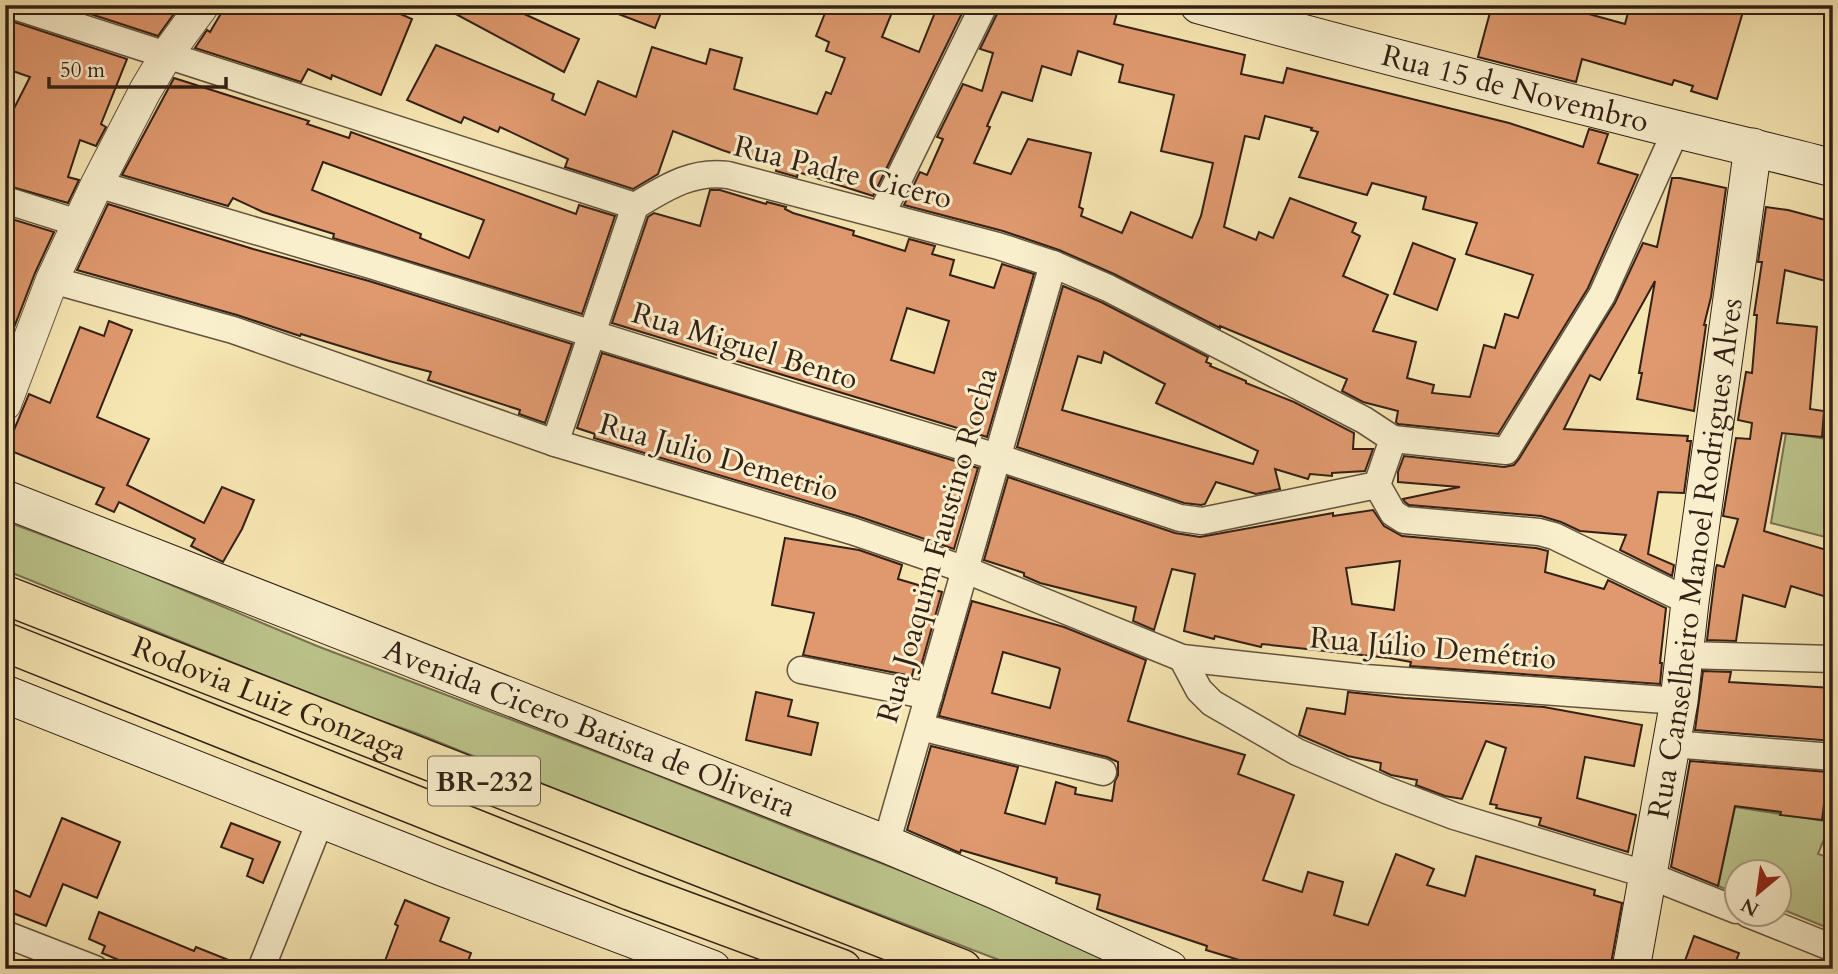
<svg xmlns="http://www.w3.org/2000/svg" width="1838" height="974" font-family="Cardo,serif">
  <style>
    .green { fill: #bcc58c; stroke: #787251; stroke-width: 2 }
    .building { fill: #e0996f; stroke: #332016; stroke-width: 2; fill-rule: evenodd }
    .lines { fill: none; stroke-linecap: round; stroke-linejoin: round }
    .minor-casing { stroke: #64523d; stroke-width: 29 }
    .tertiary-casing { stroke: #64523d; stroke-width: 34 }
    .secondary-casing { stroke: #332016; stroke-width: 39 }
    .trunk-casing { stroke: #332016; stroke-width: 41 }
    .minor { stroke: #f9efcd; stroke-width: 26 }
    .tertiary { stroke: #f9efcd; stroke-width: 32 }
    .secondary { stroke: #f9efcd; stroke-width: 37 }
    .trunk { stroke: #f6e6b2; stroke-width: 38 }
    .labels { text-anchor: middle; stroke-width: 6; stroke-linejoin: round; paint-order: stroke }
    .shield { fill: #f9efcd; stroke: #6e5e4d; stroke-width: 2 }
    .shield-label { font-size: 28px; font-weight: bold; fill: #332016 }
    .street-label { font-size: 30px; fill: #332016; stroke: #f9efcd }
  </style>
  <rect width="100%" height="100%" fill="#f6e6b2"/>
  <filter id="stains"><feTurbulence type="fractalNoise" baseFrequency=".00286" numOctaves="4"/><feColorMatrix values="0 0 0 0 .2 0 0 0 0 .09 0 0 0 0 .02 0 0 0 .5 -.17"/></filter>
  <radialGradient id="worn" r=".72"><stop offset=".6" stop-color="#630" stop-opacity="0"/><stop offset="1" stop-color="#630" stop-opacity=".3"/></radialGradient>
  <!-- green -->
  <g class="green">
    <path d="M1786,433l47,7v99l-62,-16z"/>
    <path d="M5,521l116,43 196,82 335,127 145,58 102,39 175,72 57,27h-108l-366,-139 -241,-97 -67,-23 -344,-140z"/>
    <path d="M1735,807l96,15 -13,32 15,5v71l-54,-22 -1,-36h-42v21l-18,-7z"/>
  </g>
  <!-- building -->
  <g class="building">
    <path d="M63,5h93l17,10 -15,21z"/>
    <path d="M226,5h154l32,14 -31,76 -49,-20 -1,4 -23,-10 -7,13 -106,-34 12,-18 3,2z"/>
    <path d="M439,5h88l-5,8 57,26 -15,33z"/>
    <path d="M600,5h64l-9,23 -55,-21z"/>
    <path d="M841,5h54l-13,32 37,15 19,-47h28l-93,191 -75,-24 -1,5 -21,-6 2,-8 -34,-10 -1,4 -21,-7 -49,-19 -15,43 -25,15 -68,-22 3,-8 -68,-32 -2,5 -34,-15 -3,6 -54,-23 29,-55 118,49 -2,6 33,15 13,-34 38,16 16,-50 54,17 4,-15 32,9 -8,31 83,25 9,-22 5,2 14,-36 -19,-7 3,-9 -13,-6 11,-28 13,5z"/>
    <path d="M1000,5h94l23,8 -3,11 131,31 -4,19 42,9 4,-15 222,55 74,24 6,-18 19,5 -10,29 40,12 -50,113 -90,146 -100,-10 -2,-2 2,-11 -35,-9 -21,-11 5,-12 -127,-53v2l-106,-54 -55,-24 -56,-19 -99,-26 16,-33 7,3 16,-36 -6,-2 26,-53 19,7 11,-38 -13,-4 18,-37zM1078,51l45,14 -4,17 55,13 -13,56 52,12 -12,53 -9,22 -61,-26 -9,21 -41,-17 2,-7 -4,-2 12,-54 -63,-14 -17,35 -37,-11 16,-36 -3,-1 15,-34 30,9 10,-35 29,9zM1265,116l47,12 -1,2 7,2 -19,45 68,18 5,-12 54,14 -3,12 54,14 -11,31 67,21 -15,43 -13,-4 -10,34 -11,-3 -14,52 -38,-4 2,-8 -27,-7 9,-36 -43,-11 15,-36 -45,-19 17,-40 -8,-4 4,-9 -66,-25 -17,40 -14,-6 -3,8 -32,-13 21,-91 14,3z"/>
    <path d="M1492,5h64l69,19 5,-19h115l-28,94 -26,-8 2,-5 -19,-6 -2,5 -90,-26 -6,23 -98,-25z"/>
    <path d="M5,19l122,40 -26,65 5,3 -10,19 -16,-6 -12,37 11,3 -11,23 -63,-18v-59l25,-49 -20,-7 1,-4 -6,-2z"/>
    <path d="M174,78l135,43 -2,3 42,14 2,-6 225,82 3,-9 36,11 -33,98 -249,-76 1,-4 -71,-22 -30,-14 -5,8 -106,-31zM323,162l161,58 -15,38 -49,-20 1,-4 -109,-44z"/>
    <path d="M1672,178h8l46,10 -15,109 -7,28h2l-12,86 -57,-12 5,-26h-3l16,-92 -55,99 -10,-5 -26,54 124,7 -1,5h4l-7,52 -26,-1 -10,62 26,11 -2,11 -52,-26 6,-15 -46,-4 -19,-9 -20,-6 -132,-11 -4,-3 -2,-3 57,-12 -62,-5v-10l6,-16 100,11 10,-2 5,-6 96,-156 28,-60 14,4z"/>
    <path d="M710,190h10l46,14 1,-2 19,5 -1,2 8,4 61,18 -1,4 52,16 4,-12 26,7 -3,8 22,6 -4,15 44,13 8,-24 32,10 -47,163 -375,-114 36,-106 6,-4 46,13zM907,308l42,13 -15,52 -43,-13z"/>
    <path d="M108,204l145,45 116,32 203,63 -27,79 -26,-9 1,-4 -92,-30 3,-8 -42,-11 -88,-27 -1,2 -63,-21 -160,-45z"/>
    <path d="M1766,207l22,3 45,12v61l-48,-13 -8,53 40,4 -7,82 14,2 -2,26 -40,-4 -18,98 69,21v47l-42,-13 -6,21 -42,-12 -7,46 -29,-1 9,-72 1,-3 7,2 14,-48 -15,-3 13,-78 14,1 2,-16 -14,-3 8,-48 6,1 5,-58h-3l8,-53h-4z"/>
    <path d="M5,217l49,15 -19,41 -30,78z"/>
    <path d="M1413,243l42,16 -18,51 -43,-16z"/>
    <path d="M1063,286l38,16 107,55 -2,5 5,2 -1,2 36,15v2l48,19 60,31 -1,16h20l-8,22 -33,2v3l-22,-2 -2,5 -33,-10 5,20 -24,5 -40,-12 -11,22 -4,1 -17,-2 -167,-56zM1104,352l61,32 -9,19 102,48 -5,13 -191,-54 16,-54 23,7z"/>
    <path d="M109,321l23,9 -35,87 52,22 -22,46 77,38 18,-36 32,13 -12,29 -19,33 -32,-16 4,-7 -76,-37 -5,10 -18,-8 8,-16 -98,-39 23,-55 21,9 30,-76 24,9z"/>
    <path d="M602,353l376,115 -24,81 -97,-33 -263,-78 1,-4 -18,-6z"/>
    <path d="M1008,477l167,56 25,4 133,-24v3l40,-6 11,16 18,10 134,12 12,3 -3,21 59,17 4,-9 58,28 -6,55h2l-2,21 -250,-18 1,-4 -22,-4 -127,-14 -1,3 -46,-11 -1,3 -30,-8 11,-57 -23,-5 -18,61 -21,-9 3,-14 -96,-24 -16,-7v-3l-40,-13zM1400,561l-6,49 -42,-6 -6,-36z"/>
    <path d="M785,538l74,12 43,15 -4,14 44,13 -21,74 -6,-2 -3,12 -109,-21 11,-42 -42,-8z"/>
    <path d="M972,601l92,26 82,33 -18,61 117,34 -7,19 56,21 -31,85 39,12 6,-20 35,10 -9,33 34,10 28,-71 38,15 -7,16 38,11 11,-40 119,34 -1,5 28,8 -12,66h-341l-63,-19 1,-4 -110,-37 3,-14 -44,-12 1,-5 -96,-28 -1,3 -53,-23 24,-84 87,21 -13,46 40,11 11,-42 20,6 -1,6 37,7 3,-20 3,-6v-13l-11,-5 -168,-41zM1003,652l56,16 1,1 -10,39 -58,-15z"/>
    <path d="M1703,671l28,1 -2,10 104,6v53l-138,-11z"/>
    <path d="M756,692l36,8 -4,16 30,7 -7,32 -65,-15z"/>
    <path d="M1348,692l56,6 140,9 98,18 -8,41 -49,-9 -8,41 59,17 -8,37 -89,-27 2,-7 -45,-10 1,-3 -7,-1 16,-56 -20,-7 -24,58 -17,-3 -29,-11 1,-5 -26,-5 -11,-5 1,-7 -33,-7 -49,-21 8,-27 38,6z"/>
    <path d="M1690,761l138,11 -6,48 -42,-5 1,-3 -46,-6 -17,80 -47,-19z"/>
    <path d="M62,818l58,24 -23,56 -34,-14 -17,42 -41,-16v-24l25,11z"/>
    <path d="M231,823l49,19 -17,41 -16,-7 6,-17 -32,-12z"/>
    <path d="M405,900l44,18 -9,23 31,12 -6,16h-83l16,-43 -3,-2z"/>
    <path d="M99,912l95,39 2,-4 50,20v2h-106l-38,-16 3,-7 -16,-7z"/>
    <path d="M1694,936l45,17 -6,16h-51z"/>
  </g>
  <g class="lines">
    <defs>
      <g id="minor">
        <path d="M11,5l624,201c30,-18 57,-36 93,-31l270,71 55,18 55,24 256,132 29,19 -16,46"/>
        <path d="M97,184l277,82 422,131 201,60 183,61 22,3 175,-36"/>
        <path d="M5,200l73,23"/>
        <path d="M881,215l103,-210"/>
        <path d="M52,280l181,50 322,113 297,88 114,39 216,88 183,20 314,23"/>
        <path d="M1393,439l113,12 96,-156 75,-167"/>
        <path d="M555,443l80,-237"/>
        <path d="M1377,485l16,28 11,7 135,12 15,4 136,66"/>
        <path d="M1684,655l149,4"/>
        <path d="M1182,658l17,32 13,13 85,49 89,38 68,26 194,59 88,35"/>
        <path d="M801,670l128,26"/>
        <path d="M920,727l183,45"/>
        <path d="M1672,744l161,13"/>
        <path d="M886,844l167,-580"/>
        <path d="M1748,914l85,34"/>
        <path d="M5,934l90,35"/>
        <path d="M261,969l60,-150"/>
      </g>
      <path id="tertiary" d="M5,404l47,-124 45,-96 48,-93 22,-37 36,-49"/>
      <g id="secondary">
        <path id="s1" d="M1199,5c138,38 277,74 417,109 72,19 145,35 217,54"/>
        <path id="s2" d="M5,499l881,345 109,46 174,79"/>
        <path d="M5,694l437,173 270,102"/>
        <path id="s3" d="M1631,969l48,-268 11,-99 63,-455"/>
      </g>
      <g id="trunk">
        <path id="s4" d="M5,595l957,374"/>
        <path d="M5,642l626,249 211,78"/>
      </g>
    </defs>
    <!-- minor casing -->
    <use href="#minor" class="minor-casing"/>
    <!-- tertiary casing -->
    <use href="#tertiary" class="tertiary-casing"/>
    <!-- secondary casing -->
    <use href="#secondary" class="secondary-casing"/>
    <!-- trunk casing -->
    <use href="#trunk" class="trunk-casing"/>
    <!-- minor -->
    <use href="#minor" class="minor"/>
    <!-- tertiary -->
    <use href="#tertiary" class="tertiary"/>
    <!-- secondary -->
    <use href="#secondary" class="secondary"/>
    <!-- trunk -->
    <use href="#trunk" class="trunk"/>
  </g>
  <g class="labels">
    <!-- shield labels -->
    <rect class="shield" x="428" y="756.5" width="112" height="49" rx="5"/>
    <g class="shield-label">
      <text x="484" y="791">BR-232</text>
    </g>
    <!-- street labels -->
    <g class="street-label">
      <text dy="10" stroke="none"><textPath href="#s1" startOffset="327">Rua 15 de Novembro</textPath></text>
      <text transform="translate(843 172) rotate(14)" y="10">Rua Padre Cicero</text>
      <text transform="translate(745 346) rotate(17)" y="10">Rua Miguel Bento</text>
      <text transform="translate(719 457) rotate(16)" y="10">Rua Julio Demetrio</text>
      <text transform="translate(937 545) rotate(-74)" y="10">Rua Joaquim Faustino Rocha</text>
      <text dy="10" stroke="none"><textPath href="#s3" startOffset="416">Rua Canselheiro Manoel Rodrigues Alves</textPath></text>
      <text transform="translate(1433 648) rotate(5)" y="10">Rua Júlio Demétrio</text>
      <text dy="10" stroke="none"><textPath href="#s4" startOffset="284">Rodovia Luiz Gonzaga</textPath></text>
      <text dy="10" stroke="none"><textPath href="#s2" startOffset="628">Avenida Cicero Batista de Oliveira</textPath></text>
    </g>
  </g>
  <!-- margin -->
  <rect width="1838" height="974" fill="none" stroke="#f6e6b2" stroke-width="28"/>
  <rect x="7" y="7" width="1824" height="960" fill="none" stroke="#332016" stroke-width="3.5"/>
  <rect x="14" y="14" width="1810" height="946" fill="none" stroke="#332016" stroke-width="2"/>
  <!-- north arrow -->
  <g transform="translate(1758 893) rotate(209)"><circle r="33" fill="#f9efcd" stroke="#aa9c84" stroke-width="2"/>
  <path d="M0-5L12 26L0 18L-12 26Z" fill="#8f2418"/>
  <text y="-10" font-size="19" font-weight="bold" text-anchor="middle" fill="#332016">N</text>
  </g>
  <!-- scale -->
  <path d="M49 77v10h177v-10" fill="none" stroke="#332016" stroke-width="3.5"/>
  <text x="60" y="77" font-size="21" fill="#332016" stroke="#f9efcd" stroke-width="5" paint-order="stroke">50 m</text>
  <rect width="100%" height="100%" filter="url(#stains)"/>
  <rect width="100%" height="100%" fill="url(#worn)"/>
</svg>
